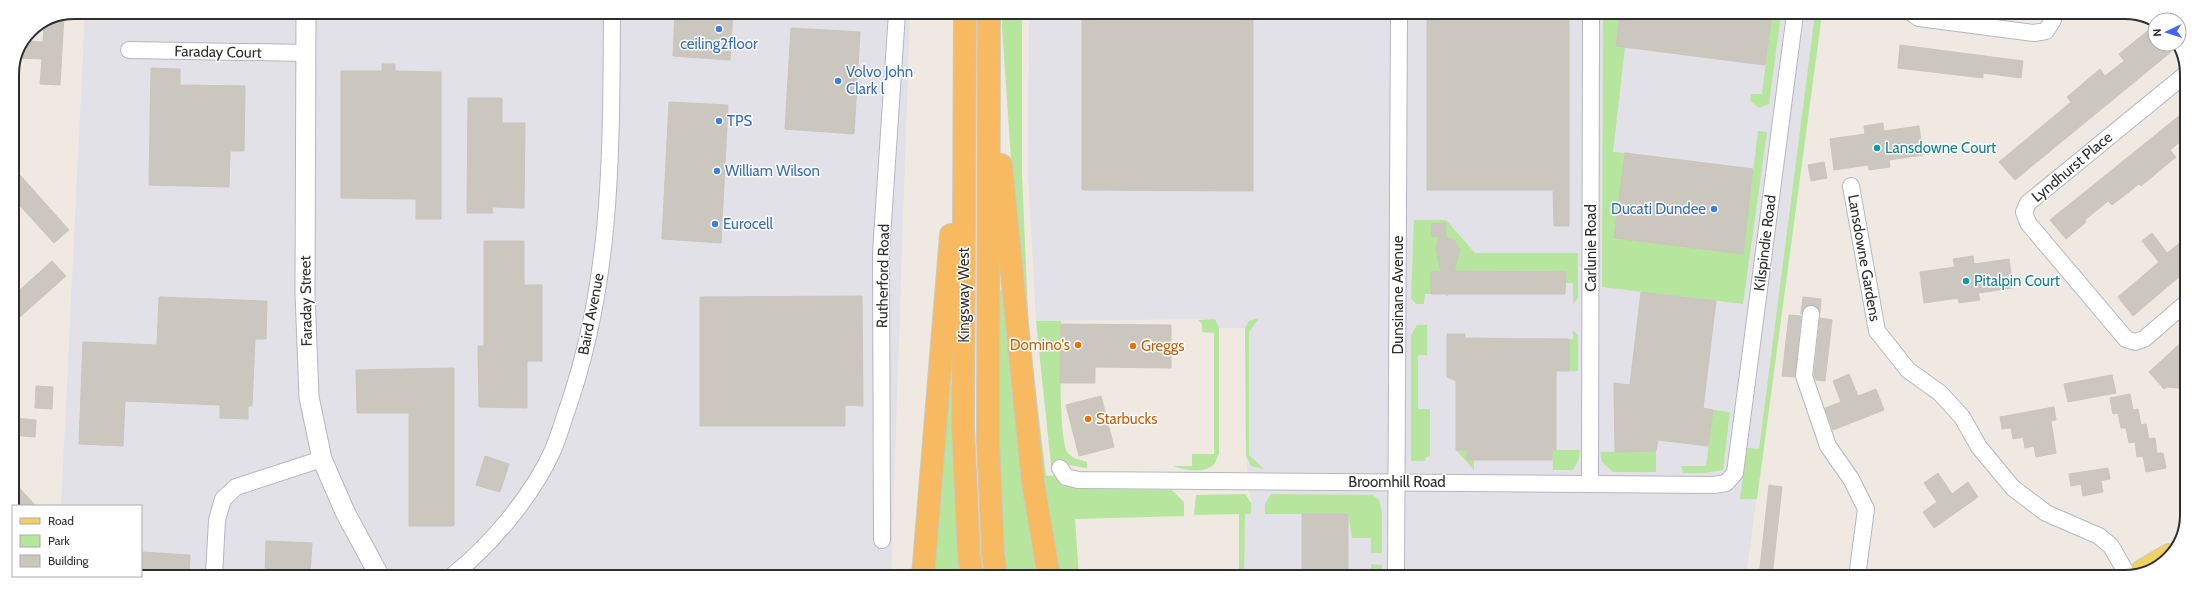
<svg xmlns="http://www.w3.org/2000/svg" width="2199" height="589" font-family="Cabin,sans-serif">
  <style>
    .industrial { fill: #e3e1e8 }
    .green { fill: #b6e59e }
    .building { fill: #cbc7bf; stroke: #cbc5ba }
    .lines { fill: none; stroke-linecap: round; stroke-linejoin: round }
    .minor-casing { stroke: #b4b7c1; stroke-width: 18 }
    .tertiary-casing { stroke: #b4b7c1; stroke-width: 21 }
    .primary-casing { stroke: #c9c9c9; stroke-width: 24 }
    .trunk-casing { stroke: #c9c9c9; stroke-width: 24 }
    .minor { stroke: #fff; stroke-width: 16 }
    .tertiary { stroke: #fff; stroke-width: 19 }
    .primary { stroke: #f2d163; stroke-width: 22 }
    .trunk { stroke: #f8ba60; stroke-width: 22 }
    .shop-dot { fill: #3f7fe0; stroke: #fff; stroke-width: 1.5 }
    .culture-dot { fill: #0f9aa8; stroke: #fff; stroke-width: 1.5 }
    .food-dot { fill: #e8710a; stroke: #fff; stroke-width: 1.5 }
    .labels { text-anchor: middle; stroke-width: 3; stroke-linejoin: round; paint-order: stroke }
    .shop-label { font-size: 15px; fill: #366cbe; stroke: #fff; text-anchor: start }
    .street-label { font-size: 15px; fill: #2e2e2e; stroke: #fff }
    .culture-label { font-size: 15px; fill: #0d838f; stroke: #fff; text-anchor: start }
    .food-label { font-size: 15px; fill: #c56008; stroke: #fff; text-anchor: start }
    .rim { fill: none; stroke: #2e2e2e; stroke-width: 2 }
  </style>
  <rect width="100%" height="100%" fill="#efe9e1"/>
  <!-- industrial -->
  <g class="industrial">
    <path d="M85,12l825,1 -19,563 -750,-1v-69h-80z"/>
    <path d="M1029,13l793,1 -76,563 -502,-1v-62l7,-11 -5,-48 -1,-127h-26l-4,-9 -179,2 -8,-146z"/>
  </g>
  <!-- green -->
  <g class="green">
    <path d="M1001,13h21v162l7,160 17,141 11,-1 8,9 26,5 81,1 12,12v14l-109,3 4,57h-22l-34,-242z"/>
    <path d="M1603,14h17l-4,32 9,1 -12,105 12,1 -11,85 129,16 15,-123 9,1 -24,172 -141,-17z"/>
    <path d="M1772,14h9l-12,90 -10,4 -9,-7 1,-7h11z"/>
    <path d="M1815,14h7l-65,485h-17l7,-51 12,1z"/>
    <path d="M1414,220h32l29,33h103v45l-5,6v-21h-8v-11h-134v22h-6l-1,10h-8l-5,-6z"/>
    <path d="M1004,290l37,286h-37l-3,-22 -5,-263z"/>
    <path d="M1259,318l-10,14v123l15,14 -13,-3 -5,-11 -1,-127 4,-7z"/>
    <path d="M1215,319l4,9v126c-2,3 -3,9 -6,11 -10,9 -29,5 -40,1h19v-12h22v-121l-12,-1v-8l-4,-4z"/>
    <path d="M1036,321h25c0,21 -3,119 7,132 5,6 12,7 19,9v6c-15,-1 -19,-6 -36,-3z"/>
    <path d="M1417,325h10v30h-9v54h12v47l-4,1 -1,4h-14v-126z"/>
    <path d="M1573,330l5,5v36h-9v-32h4z"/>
    <path d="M945,385h9l-1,66 9,125h-31z"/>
    <path d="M1713,410l17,2 -7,58 -18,3h-22l-2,-7h25z"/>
    <path d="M1456,450h11v10h7v10z"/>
    <path d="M1552,450h28l-1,9 -6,11h-20z"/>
    <path d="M1656,451v21h-43l-11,-10 -2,-10z"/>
    <path d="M1245,494l6,9v11h-6l-1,62h-5v-62l-45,1 2,-20z"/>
    <path d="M1271,494l102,1 6,5 3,12v41h-11v-15h-19l-4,-24h-83v-10z"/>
    <path d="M1371,564l11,1v11h-11z"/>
  </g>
  <!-- building -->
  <g class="building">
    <path d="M675,13h58l-3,47 -57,-4z"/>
    <path d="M1082,13h171v178l-171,-1z"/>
    <path d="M1427,13h142v213h-15l-1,-36h-126z"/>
    <path d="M1620,14h152l-7,51 -149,-19z"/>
    <path d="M64,16l-4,69 -20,-1 2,-25 -23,-1 7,-17 17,1 1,-18z"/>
    <path d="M2155,25v19h10l6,8 -156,128 -16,-18 72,-60 -4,-5 33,-28 5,7 19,-15 -5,-7z"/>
    <path d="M791,28l69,4 -6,102 -69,-5z"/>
    <path d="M1900,45l123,16 -2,17 -38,-5v5l-85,-10z"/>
    <path d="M382,64h13v7l46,1v147h-25v-20l-75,-1v-127h41z"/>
    <path d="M151,68l29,1v16l65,1 -1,65h-14l-1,36 -80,-2z"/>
    <path d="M468,98h34v25h23l-1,85 -32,-1 1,6h-26z"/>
    <path d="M669,102l59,3 -7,138 -59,-4z"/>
    <path d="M2179,116l8,10v10l-17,14 6,7 -35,29 -2,-2 -27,21 -4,-4 -23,19 1,2 -20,17 -16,-19z"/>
    <path d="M1883,123l1,8 35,-5 4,29 -34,5 1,7 -21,3 -1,-5 -34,5 -4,-31 35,-5 -1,-8z"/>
    <path d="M1625,153l128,16 -10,85 -129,-16z"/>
    <path d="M1824,162l3,16 -16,3 -3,-16z"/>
    <path d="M12,166l57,64 -15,13 -42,-46z"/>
    <path d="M1445,223l1,13h-5l13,4 6,10 -6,21 112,1 -1,22h-118v2l-1,-2h-15v-22h10l-5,-22 3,-14 -7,1 -1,-13z"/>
    <path d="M2152,233l15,20 19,-15v33l-53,45 -15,-19 41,-35 -17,-21z"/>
    <path d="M484,241h40v44h18v76h-15v47l-48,-1 -1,-61h6z"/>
    <path d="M1973,256l1,8 35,-5 4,29 -35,5 2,7 -21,3 -1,-5 -34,5 -4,-31 35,-5 -2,-8z"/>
    <path d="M52,261l14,15 -54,48v-27z"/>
    <path d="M1641,292l75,9 -13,107 10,2 -5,36 -50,-6 -2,11 -41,1 -1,-69 16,2z"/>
    <path d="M862,296l1,110 -18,-1v21h-145v-129z"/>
    <path d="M159,297l108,4 -1,38h-11l-3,67h-4v13l-28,-1v-13l-95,-4 -2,45 -44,-2 4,-102 74,3z"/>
    <path d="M1803,297l18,2 -1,14 -3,-6 -5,-2 -8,3 -3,6z"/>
    <path d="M1789,315l12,1 -6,61 -13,-1z"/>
    <path d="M1820,318l12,2 -7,61 -9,-1 -2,-5z"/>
    <path d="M1061,324l110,1v43l-76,-1v16h-35z"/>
    <path d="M1447,334h18v4l104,1v32h-13v79h-4v10h-85v-10h-11v-69l-9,-4z"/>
    <path d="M2186,338l-2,45 -5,5 -12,-1 -3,2 -15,-17z"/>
    <path d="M454,368v158h-45v-113h-52l-1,-43z"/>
    <path d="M1849,374l9,22 18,-7 8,21 -51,20 -8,-22 16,-6 -8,-21z"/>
    <path d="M2112,375l4,18 -48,9 -4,-18z"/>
    <path d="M36,386l17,1 -1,22 -17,-1z"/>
    <path d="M2130,394l3,16 5,-1 3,16 5,-1 3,15 6,-1 2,15h6l3,15 -20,4 -3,-16 -6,1 -2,-15 -6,1 -3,-15h-5l-3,-15 -5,1 -3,-16z"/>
    <path d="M1101,396l13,51 -35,9 -13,-51z"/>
    <path d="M2054,407l2,13 -5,1 5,32 -20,4 -2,-11 -9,2 -2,-11 -10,2 -2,-11 -9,1 -2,-12z"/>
    <path d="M14,418l22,2 -1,17 -22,-2z"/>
    <path d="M485,456l24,8 -9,28 -24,-7z"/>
    <path d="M2108,468l2,11 -12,2h3l2,11 -20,4 -2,-12 -10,2 -2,-12z"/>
    <path d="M1938,473l14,21 16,-12 10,15 -44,31 -11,-16 14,-10 -13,-19z"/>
    <path d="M12,479l12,14 12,13h-24z"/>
    <path d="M1769,485l13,2 -10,90h-13z"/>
    <rect x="1302" y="514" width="46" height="62"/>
    <path d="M266,541l46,2 -2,32h-45z"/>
    <path d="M141,552l49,3 -1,20h-48z"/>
  </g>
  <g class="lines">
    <defs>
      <g id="minor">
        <path d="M1913,14l6,4 115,15 12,-2 7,-11 1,-6"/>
        <path d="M129,50l177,3"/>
        <path d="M1851,186l26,145 31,39 32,23 22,24 17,30 34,41 33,25 53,23 12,10 17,30"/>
        <path d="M2186,303l-42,36 -9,3 -9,-3 -98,-116 -4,-11 4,-9 159,-130"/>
        <path d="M1811,314l-7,62 24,70 23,33 15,30 -9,68"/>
        <path d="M1060,468l6,9 12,3 636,5 12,-2 9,-10 60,-459"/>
        <path d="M1590,483l1,-469"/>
        <path d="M882,540l-1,-288 16,-239"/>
        <path d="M214,575l3,-55 6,-21 13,-12 86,-28"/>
        <path d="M453,575c38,-30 80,-80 100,-125 6,-14 10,-29 15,-43 45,-130 43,-259 44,-394"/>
        <path d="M1396,576l3,-563"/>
      </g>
      <path id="tertiary" d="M306,12l-1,281 4,104 13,62 23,53 34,63"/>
      <path id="primary" d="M2142,571l27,-16"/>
      <g id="trunk">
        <path d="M965,13l-2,415 6,128 3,20"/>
        <path d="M989,13l-1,428 5,114 3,21"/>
        <path d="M1001,165l32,318 16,93"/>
        <path d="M923,576l28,-341"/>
      </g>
    </defs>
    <!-- minor casing -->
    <use href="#minor" class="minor-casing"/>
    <!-- tertiary casing -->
    <use href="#tertiary" class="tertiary-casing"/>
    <!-- primary casing -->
    <use href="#primary" class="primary-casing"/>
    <!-- trunk casing -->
    <use href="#trunk" class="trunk-casing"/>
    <!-- minor -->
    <use href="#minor" class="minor"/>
    <!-- tertiary -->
    <use href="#tertiary" class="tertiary"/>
    <!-- primary -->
    <use href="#primary" class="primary"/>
    <!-- trunk -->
    <use href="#trunk" class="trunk"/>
  </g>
  <!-- markers -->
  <g class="shop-dot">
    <circle cx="719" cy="29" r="4"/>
    <circle cx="838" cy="81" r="4"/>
    <circle cx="719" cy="121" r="4"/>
    <circle cx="717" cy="171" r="4"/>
    <circle cx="1714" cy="209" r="4"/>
    <circle cx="715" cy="224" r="4"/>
  </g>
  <g class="culture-dot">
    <circle cx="1877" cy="148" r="4"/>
    <circle cx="1966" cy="281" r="4"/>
  </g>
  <g class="food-dot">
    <circle cx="1078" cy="345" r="4"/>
    <circle cx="1133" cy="346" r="4"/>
    <circle cx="1088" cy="419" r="4"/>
  </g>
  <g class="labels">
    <!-- shop labels -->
    <g class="shop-label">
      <text x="719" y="49" text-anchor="middle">ceiling2floor</text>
      <text x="846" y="77">Volvo John<tspan x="846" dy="17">Clark l</tspan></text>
      <text x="727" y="126">TPS</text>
      <text x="725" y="176">William Wilson</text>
      <text x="1706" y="214" text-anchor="end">Ducati Dundee</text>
      <text x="723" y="229">Eurocell</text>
    </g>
    <!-- street labels -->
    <g class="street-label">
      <text transform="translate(218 52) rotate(1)" y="5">Faraday Court</text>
      <text transform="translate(2072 167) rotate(-40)" y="5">Lyndhurst Place</text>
      <text transform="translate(1765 243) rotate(-83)" y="5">Kilspindie Road</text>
      <text transform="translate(1591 248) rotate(-90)" y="5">Carlunie Road</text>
      <text transform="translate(1864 258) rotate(80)" y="5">Lansdowne Gardens</text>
      <text transform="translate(883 276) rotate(-89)" y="5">Rutherford Road</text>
      <text transform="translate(964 295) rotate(-90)" y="5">Kingsway West</text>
      <text transform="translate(1398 295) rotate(-90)" y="5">Dunsinane Avenue</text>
      <text transform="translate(306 301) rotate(-91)" y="5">Faraday Street</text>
      <text transform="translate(591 314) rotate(-79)" y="5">Baird Avenue</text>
      <text x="1397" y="487">Broomhill Road</text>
    </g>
    <!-- culture labels -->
    <g class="culture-label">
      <text x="1885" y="153">Lansdowne Court</text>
      <text x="1974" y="286">Pitalpin Court</text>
    </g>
    <!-- food labels -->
    <g class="food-label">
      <text x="1070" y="350" text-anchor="end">Domino's</text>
      <text x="1141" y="351">Greggs</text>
      <text x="1096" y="424">Starbucks</text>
    </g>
  </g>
  <!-- crop -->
  <path d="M0 0H2199V589H0ZM74 19H2125A55 55 0 0 1 2180 74V515A55 55 0 0 1 2125 570H74A55 55 0 0 1 19 515V74A55 55 0 0 1 74 19Z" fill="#fff" fill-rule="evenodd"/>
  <path class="rim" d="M74 19H2125A55 55 0 0 1 2180 74V515A55 55 0 0 1 2125 570H74A55 55 0 0 1 19 515V74A55 55 0 0 1 74 19Z"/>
  <!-- legend -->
  <rect x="12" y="505" width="130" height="72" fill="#ffffff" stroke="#ababab"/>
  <rect x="20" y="518" width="20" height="6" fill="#f2d163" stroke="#ababab"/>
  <text x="48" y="525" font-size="12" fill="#2e2e2e">Road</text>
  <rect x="20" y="535" width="20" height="12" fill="#b6e59e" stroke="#ababab"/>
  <text x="48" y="545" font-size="12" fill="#2e2e2e">Park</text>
  <rect x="20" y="555" width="20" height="12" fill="#cbc7bf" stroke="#ababab"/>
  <text x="48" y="565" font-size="12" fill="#2e2e2e">Building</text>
  <!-- north arrow -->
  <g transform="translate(2167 32) rotate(266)"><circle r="19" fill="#ffffff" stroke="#ababab"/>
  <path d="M0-3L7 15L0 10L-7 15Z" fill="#4264fb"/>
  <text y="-6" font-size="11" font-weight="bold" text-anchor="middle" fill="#2e2e2e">N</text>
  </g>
</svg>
